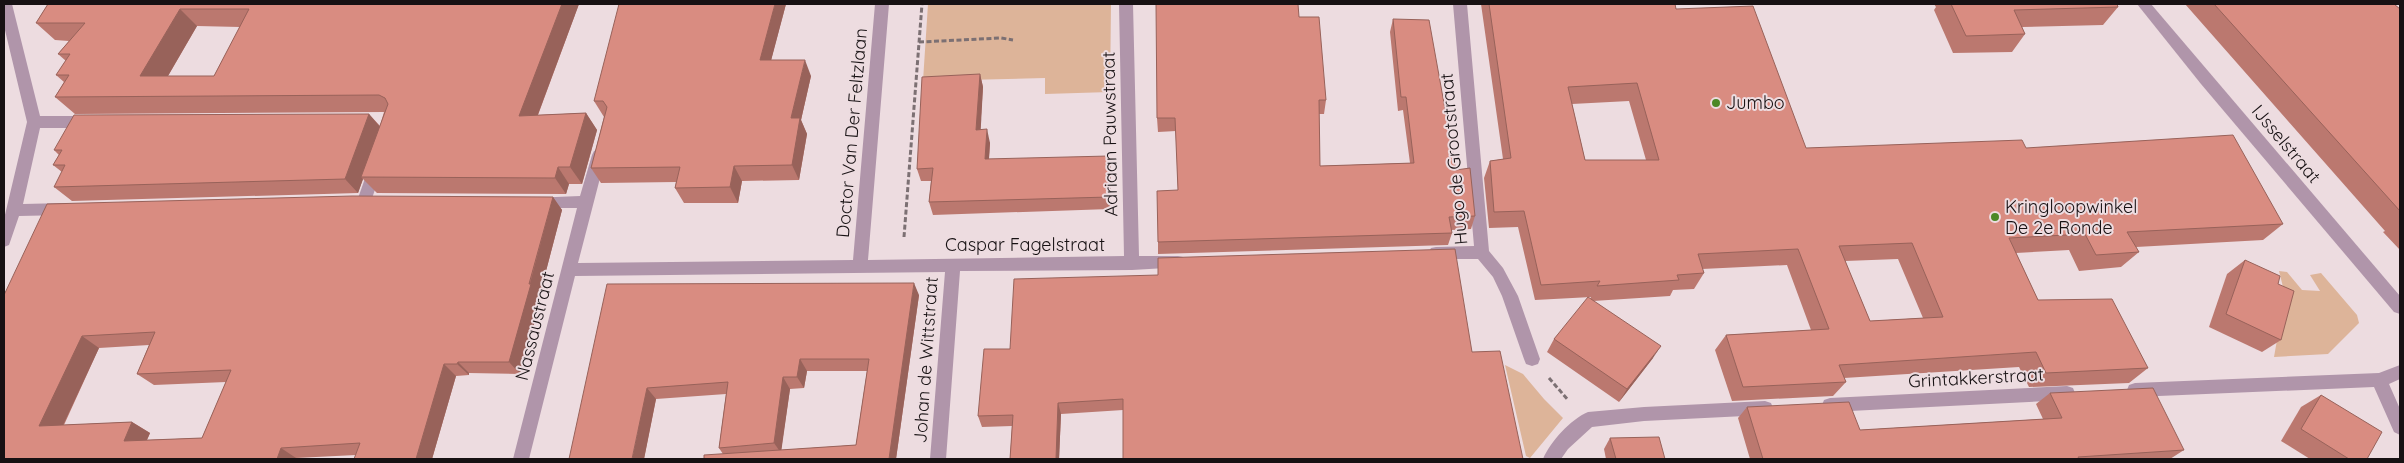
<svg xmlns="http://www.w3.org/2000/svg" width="2404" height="463" font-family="Quicksand,sans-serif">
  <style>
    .green { fill: #ddb499 }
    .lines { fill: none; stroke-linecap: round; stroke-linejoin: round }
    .path { stroke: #7c7073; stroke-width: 3; stroke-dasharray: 5 2.5; stroke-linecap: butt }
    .minor { fill: #b095aa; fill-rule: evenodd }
    .wall { fill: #bb786f; fill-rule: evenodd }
    .shaded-wall { fill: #98625a }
    .building { fill: #d98c81; stroke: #98625a; fill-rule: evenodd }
    .poi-dot { fill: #4b8826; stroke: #eddce0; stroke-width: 2 }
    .labels { text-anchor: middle; stroke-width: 4; stroke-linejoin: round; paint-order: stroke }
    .poi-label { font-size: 18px; fill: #171113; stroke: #eddce0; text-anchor: start }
    .street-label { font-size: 18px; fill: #171113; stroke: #eddce0 }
  </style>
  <rect width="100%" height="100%" fill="#eddce0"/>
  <!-- green -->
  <g class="green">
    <path d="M928,4h183l-1,88 -65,2v-16l-122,3z"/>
    <path d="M2279,271l8,1 15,18 18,1 -10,-16 11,-2 36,42 2,8 -31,31 -54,3 11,-62z"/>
    <path d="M1505,365l18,9 21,25 19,19 -33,40 -4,-2z"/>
  </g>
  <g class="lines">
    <!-- path -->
    <g class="path">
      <path d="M919,42l82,-4 12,2"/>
      <path d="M904,237l18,-233"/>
      <path d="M1549,378l19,22"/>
    </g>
    <!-- minor -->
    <g class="minor">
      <path d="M4,4h8l28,112h50l5,2 2,4 -2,4 -5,2h-50l-17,76 42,-1 5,2 2,4 -2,4 -5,2 -46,1 -10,29 -5,2v-28l23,-97 -23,-96z"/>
      <path d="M875,4h14l-21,256 256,-4 -5,-252h14l6,252h39l5,1 3,5 -3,5 -51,3 -172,1 -14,188h-16l15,-187 -370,4 -46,183h-16l64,-251h-41l-5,-2 -2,-4 2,-4 49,-2 12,-41 2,-4 5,-2 5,2 2,4 -28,108 275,-3z"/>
      <path d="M1453,4h14l22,247 14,17 15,28 22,63 -2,5 -6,2 -6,-2 -2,-5 -22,-63 -9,-19 -15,-18h-42l-5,-1 -3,-5 3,-5 5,-1 38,-1z"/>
      <path d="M2137,4h14l249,292v18l-6,-2 -193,-228z"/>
      <path d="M376,161l5,2 2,4 -12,34 -2,4 -5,2 -5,-2 -2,-4 12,-34 2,-4z"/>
      <path d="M2400,365v14l-11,5 11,25v26l-6,-3 -20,-45 -239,10 -6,-2 -2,-5 2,-5 6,-2 244,-10z"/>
      <path d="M2067,386l6,2 2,5 -2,5 -6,2 -237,12 -6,-2 -2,-5 2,-5 6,-2z"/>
      <path d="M1765,401l6,2 2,5 -2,5 -6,2 -121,6 -52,6 -24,22 -7,10h-18c7,-17 28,-40 45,-47l56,-5z"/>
    </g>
  </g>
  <!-- wall -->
  <g class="wall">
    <path d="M48,4h531l-41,111 48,-2 11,17 -15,54h-13l-3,10 -189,-1 -14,-14 -5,14 -286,8 -18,-14 8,-15 -9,-7 6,-10 -5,-5 315,-36 11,12 4,-14 -309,2 -20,-17 9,-15 -8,-7 10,-14 -8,-7 11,-13 -14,-1 -19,-17zM197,26l43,1 -26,49h-46z"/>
    <path d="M786,4l-15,56 40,16 -10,44 6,14 -8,46 -57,1 -4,22h-54l-9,-15 1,-6 -75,1 -10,-15 13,-51 -10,-16z"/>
    <path d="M1481,4h194l1,5 130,139h220l257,76 -20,16 -127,7 3,5 -18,15 -42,4 -10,-21 -53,3 22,47 110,68 -19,15 -100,4 -10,-20 -175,11 2,4 -13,14 -101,5 -17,-51 11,-15 85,-5 -24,-65 -85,4 2,4 -10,16 -21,1 -3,6 -77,5 60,57 -34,44 -72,-50 7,-13 36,-40 1,-2 -56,3 -17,-73 -29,1 -5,-50 6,-17 13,-2zM1629,101l17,59h-61l-13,-56zM1898,259l25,59 -53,3 -25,-60z"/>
    <path d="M1934,4h183l1,3 -15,18 -81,2 3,7 -13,18 -59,1 -19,-43 2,-3z"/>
    <path d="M2185,4h209l6,5v241l-17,-18 2,-1z"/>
    <path d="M1299,17l27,83 -2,14h-5l1,52 90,-3 -7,-53 -5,1 -8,-79 3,-13 63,151 19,46 -4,13 -20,1 1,3 -4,12 -290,9v-12l20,-52 -2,-59 -18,1 -1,-14z"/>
    <path d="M980,74l3,13 -3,43 10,13 -1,16 122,10 -1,40 -177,6 -4,-13 2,-21h-10l-4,-12z"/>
    <path d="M553,197l9,13 -22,84 2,2 -22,78 -51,-1v2l-13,1 -24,83h-78l2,-4 -60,3v1h-292v-164zM149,345l-12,29 17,11 72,-3 -24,56 -55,2 3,-7 -18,-11 -68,3 35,-77z"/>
    <path d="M1455,249l-332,161 -62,4 -2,45h-49l2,-33 -30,1 -4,-11 32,-67 148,-74z"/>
    <path d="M2245,260l36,80 -19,12 -53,-25 18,-53z"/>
    <path d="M607,284l312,11 -23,164 -173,-5 -4,-6 7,-54 -70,5 -12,60zM807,371h60l-11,74 -75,5 9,-61 14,-1z"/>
    <path d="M2050,393l134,57 -14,9h-420l-12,-41 9,-11 113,23 183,-11 -7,-15z"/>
    <path d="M2321,395l46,64h-57l-29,-18 20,-34z"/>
    <path d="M1610,438l55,21h-59l-2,-10z"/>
  </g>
  <!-- shaded-wall -->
  <g class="shaded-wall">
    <path d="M562,4h17l-48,129 -12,-17z"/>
    <path d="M775,4h11l-19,72 -7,-16z"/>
    <path d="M180,9l17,17 -39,67 -18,-17z"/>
    <path d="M805,60l6,16 -10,44 6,14 -8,46 -7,-15 -1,-47z"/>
    <path d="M980,74l3,13 -3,56 -4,-13z"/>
    <path d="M586,113l11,17 -15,54 -12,-17z"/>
    <path d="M369,114l12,14 -20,49 2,2 -5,14 -13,-14z"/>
    <path d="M987,129l3,14 -2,28 -3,-12z"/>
    <path d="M1109,156l2,13 -1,40 -1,-12z"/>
    <path d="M734,166l8,15 -4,22 -8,-16z"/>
    <path d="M558,167l11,17 -3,10 -11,-16z"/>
    <path d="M553,197l9,13 -22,84 2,2 -22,78 -11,-12z"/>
    <path d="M914,283l5,12 -23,164h-7z"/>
    <path d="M82,336l17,12 -41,88 -19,-10z"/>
    <path d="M1661,346l-8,12 -34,44 8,-13z"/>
    <path d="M800,359l7,12 -3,17 -7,-11z"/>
    <path d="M458,362l11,11v2l-12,-11z"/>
    <path d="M444,364l12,12 -24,83h-16z"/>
    <path d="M783,377l7,12 -9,64 -7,-10z"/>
    <path d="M647,388l9,11 -12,60h-12z"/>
    <path d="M1058,403l3,11 -2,45h-3z"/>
    <path d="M132,422l18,11 -8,18 -18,-10z"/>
    <path d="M281,448l15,10v1h-19z"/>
  </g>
  <!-- building -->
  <g class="building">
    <path d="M48,4h514l-43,112 67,-3 -16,54h-12l-3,11 -194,-1 27,-73 -3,-6 -6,-3 -324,2 14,-22h-13l14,-21h-12l27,-31h-49zM180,9h69l-35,67h-74z"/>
    <path d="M619,4h156l-15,56h45l-14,58h9l-8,47 -58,1 -4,21 -55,1 5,-21 -89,1 16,-61 -4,-6h-9z"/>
    <path d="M1156,4h142l1,13h20l7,83h-7l1,66 94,-3 -8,-66h-5l-8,-78 36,1 27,150 14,-2 5,48 -26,1 3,16 -294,9 -1,-51 21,-1 -3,-72h-18z"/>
    <path d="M1489,4h186l1,5 77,-3 53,142 216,-8 4,8 207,-13 50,89 -156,8 12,20 -43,3 -11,-21 -76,4 29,62 74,-1 36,69 -102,5 -10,-21 -197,13 7,17 -103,5 -17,-52 103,-6 -31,-80 -100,5 6,19 -27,2 2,5 -82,6 3,-5 -59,4 -17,-74 -30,1 -4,-51 21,-3zM1637,83l22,77h-74l-17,-73zM1912,243l31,74 -73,4 -31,-75z"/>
    <path d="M1951,4h166l1,3 -104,3 11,24 -59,2z"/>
    <path d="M2214,4h180l6,5v202z"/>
    <path d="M980,74l-4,56 11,-1 -2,30 124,-3v41l-180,5 4,-34 -16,1 5,-92z"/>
    <path d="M369,114l-24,65 -291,8 11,-22h-12l9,-15h-8l20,-35z"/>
    <path d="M352,196l201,1 -24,87h2l-22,78h-51l-1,2h-13l-28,95h-62l6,-16 -79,5 -4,11h-273v-164l43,-91zM155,332l-18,42 94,-4 -29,68 -78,3 8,-19 -93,4 43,-90z"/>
    <path d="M1455,249l17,103 28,-1 23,108h-400v-60l-65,4 -2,56h-46l3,-44 -35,1 6,-67h26l4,-70 144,-4v-17z"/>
    <path d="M2245,260l35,16 -2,8 16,7 -13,49 -55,-26z"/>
    <path d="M914,283l-25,176h-185v-4l152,-10 13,-86h-69l-3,18h-14l-9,66 -55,5 9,-66 -81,6 -15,71h-63l38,-175z"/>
    <path d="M1588,297l73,49 -34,43 -73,-50z"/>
    <path d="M2153,388l31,62 -106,7 1,2h-316l-16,-52 102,-5 11,28 202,-12 -12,-25z"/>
    <path d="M2321,395l61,37 -15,27h-18l-48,-30z"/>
    <path d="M1659,437l6,22h-49l-6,-21z"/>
  </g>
  <!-- markers -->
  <g class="poi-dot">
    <circle cx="1716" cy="103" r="5"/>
    <circle cx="1995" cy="217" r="5"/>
  </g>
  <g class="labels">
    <!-- poi labels -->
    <g class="poi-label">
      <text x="1726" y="109">Jumbo</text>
      <text x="2005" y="213">Kringloopwinkel<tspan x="2005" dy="21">De 2e Ronde</tspan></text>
    </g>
    <!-- street labels -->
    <g class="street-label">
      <text transform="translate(852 133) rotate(-85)" y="6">Doctor Van Der Feltzlaan</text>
      <text transform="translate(1110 134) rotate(-91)" y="6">Adriaan Pauwstraat</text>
      <text transform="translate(2286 144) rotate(50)" y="6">IJsselstraat</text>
      <text transform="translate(1454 159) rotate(-95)" y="6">Hugo de Grootstraat</text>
      <text x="1025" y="251">Caspar Fagelstraat</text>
      <text transform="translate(535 326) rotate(-76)" y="6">Nassaustraat</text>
      <text transform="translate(926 360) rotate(-86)" y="6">Johan de Wittstraat</text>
      <text transform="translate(1976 378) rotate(-3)" y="6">Grintakkerstraat</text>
    </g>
  </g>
  <!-- border -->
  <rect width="2404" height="463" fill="none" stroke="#171113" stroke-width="10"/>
</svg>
